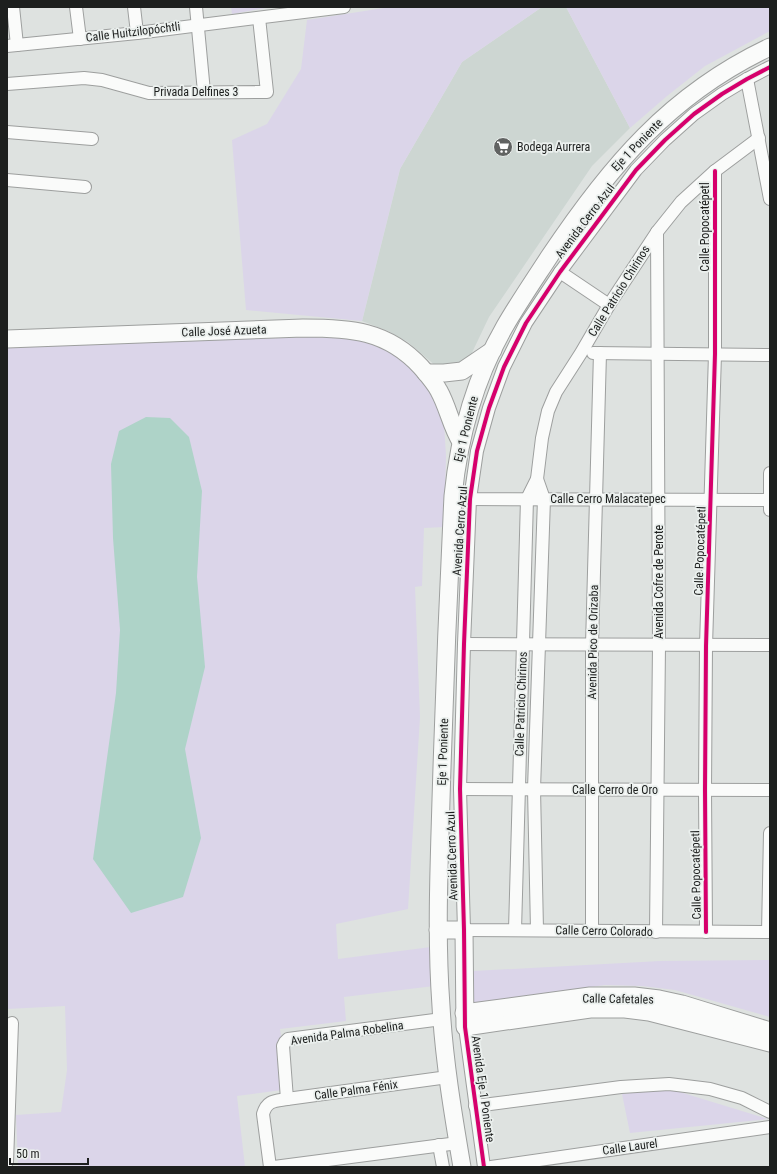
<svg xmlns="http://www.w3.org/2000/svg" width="777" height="1174" font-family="'Roboto Condensed',sans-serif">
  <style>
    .built { fill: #cdd6d2 }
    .green { fill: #dbd5e9 }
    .water { fill: #aed3c8 }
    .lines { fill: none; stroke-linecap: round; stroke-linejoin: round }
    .street-casing { stroke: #9d9f9e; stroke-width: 14 }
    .secondary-casing { stroke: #9d9f9e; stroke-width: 19 }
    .street { stroke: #fafbfa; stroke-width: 12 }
    .secondary { stroke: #fafbfa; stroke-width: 17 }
    .cycleway-casing { stroke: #ebf0ee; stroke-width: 6 }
    .cycleway { stroke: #d6006c; stroke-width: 4 }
    .labels { text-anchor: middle; stroke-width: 3.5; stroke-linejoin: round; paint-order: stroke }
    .street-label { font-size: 12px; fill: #1d1f1e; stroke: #ebf0ee }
    .poi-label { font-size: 12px; fill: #1d1f1e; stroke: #ebf0ee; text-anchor: start }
  </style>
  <rect width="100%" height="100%" fill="#dee2e0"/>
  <!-- built -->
  <path class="built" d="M542,7h24l64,121 -38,38 -103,151 -20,42 -9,8h-23l-29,-25 -20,-11 -26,-10 38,-152 62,-107z"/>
  <!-- green -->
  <g class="green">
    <path d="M231,7h40l-39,7z"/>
    <path d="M390,7h152l-80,55 -62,107 -38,152 -116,-11 -14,-170 35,-16 34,-55 6,-49z"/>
    <path d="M566,7h204v24l-65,35 -38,30 -37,32z"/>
    <path d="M312,337l43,2 29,7 20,13 19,20 13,21 8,24 2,32 -2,71 -20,1 -2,58 -7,1 5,130 -12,192 -72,15 2,35 93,-12 3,39 -90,11 2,24 -66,8 9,60 -52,7 8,71h-227l-2,-52 45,-3 6,-42 -2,-64 -58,3v-663z"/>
    <path d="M770,960v57l-95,-27 -33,-4 -37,-1 -133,19 1,-33 187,-10z"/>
    <path d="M670,1089l98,30 -138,14 -8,-39z"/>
  </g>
  <!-- water -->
  <path class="water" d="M146,417l24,1 19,19 13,54 -5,86 8,90 -20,82 16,89 -18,59 -52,16 -38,-54 23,-166 4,-63 -7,-92 -2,-74 8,-33z"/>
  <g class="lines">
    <defs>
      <g id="street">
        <path d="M13,7l4,38"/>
        <path d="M76,7l4,32"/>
        <path d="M134,7l3,26"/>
        <path d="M196,7l8,85"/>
        <path d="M7,46l130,-13 207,-26"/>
        <path d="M770,67l-23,12 -25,15 -28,20 -29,26 -29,30 -76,102 -34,51 -22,44 -15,41 -12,43 -7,48 -6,145 -4,145 4,141 306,2"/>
        <path d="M747,79l23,120"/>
        <path d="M7,84l77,-6 18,2 47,13 118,-1 -8,-74"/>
        <path d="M7,132l85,7"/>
        <path d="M7,180l78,7"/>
        <path d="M560,272l49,33"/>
        <path d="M593,353l177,2"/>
        <path d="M770,473v37"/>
        <path d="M463,498l7,1 300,1"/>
        <path d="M464,644l306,1"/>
        <path d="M460,789l310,1"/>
        <path d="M515,930l12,-431 10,-20 5,-41 6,-27 8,-19 25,-39 28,-48 48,-73 24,-30 34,-31 44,-33"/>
        <path d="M537,930l-3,-141 10,-290 -7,-20"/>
        <path d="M592,931v-286l8,-292"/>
        <path d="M656,932l3,-287 -2,-413"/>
        <path d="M706,932l-1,-142 1,-144 9,-292v-183"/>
        <path d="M768,932l2,-99"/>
        <path d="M465,1027l19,140"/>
        <path d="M287,1099l-4,-53 2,-4 3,-3 154,-20"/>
        <path d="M475,1106l146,-19 48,-3 41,5 32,9 28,14"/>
        <path d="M439,1145l4,22"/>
        <path d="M7,1162l5,-139"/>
        <path d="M270,1167l-7,-53c4,-14 12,-13 24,-15l161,-22"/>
        <path d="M274,1167l184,-24"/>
        <path d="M491,1167l279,-40"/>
      </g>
      <g id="secondary">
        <path d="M7,339l296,-11c47,0 84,2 118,39 6,7 14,16 18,24 9,16 12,35 22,51"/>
        <path d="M426,373h18l18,-2 31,-21"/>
        <path d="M438,930h26l1,97 125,-18h35l24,3 121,31"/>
        <path d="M464,1013l126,-17h44l25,3 23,5 88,27"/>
        <path d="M462,1167c-9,-53 -18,-107 -21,-161 -5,-69 -2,-137 0,-206 3,-102 7,-203 12,-304 6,-60 22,-118 52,-170 14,-24 29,-46 44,-69 60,-90 121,-163 221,-210"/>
      </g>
    </defs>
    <!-- street casing -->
    <use href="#street" class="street-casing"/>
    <!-- secondary casing -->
    <use href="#secondary" class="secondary-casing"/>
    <!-- street -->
    <use href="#street" class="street"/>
    <!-- secondary -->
    <use href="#secondary" class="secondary"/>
    <defs>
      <g id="cycleway">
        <path d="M706,932l-1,-142 1,-144 9,-292v-183"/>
        <path d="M484,1167l-19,-140 -1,-97 -4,-141 4,-145 6,-145 7,-48 12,-43 15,-41 22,-44 34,-51 76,-102 29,-30 29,-26 28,-20 25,-15 23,-12"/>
      </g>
    </defs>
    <!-- cycleway casing -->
    <use href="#cycleway" class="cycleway-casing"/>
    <!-- cycleway -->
    <use href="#cycleway" class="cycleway"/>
  </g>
  <!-- icons -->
  <defs>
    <symbol id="supermarket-disc" viewBox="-11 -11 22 22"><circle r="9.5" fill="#616362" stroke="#ebf0ee"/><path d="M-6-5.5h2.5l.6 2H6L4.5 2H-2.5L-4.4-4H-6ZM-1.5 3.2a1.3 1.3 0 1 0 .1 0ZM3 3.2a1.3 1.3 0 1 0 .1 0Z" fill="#fff"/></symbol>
  </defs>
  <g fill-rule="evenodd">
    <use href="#supermarket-disc" x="492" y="136" width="22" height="22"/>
  </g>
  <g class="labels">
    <!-- street labels -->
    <g class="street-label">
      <text transform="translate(133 32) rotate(-7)" y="4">Calle Huitzilopóchtli</text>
      <text x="196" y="96">Privada Delfines 3</text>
      <text transform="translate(637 145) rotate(-46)" y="4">Eje 1 Poniente</text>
      <text transform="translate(585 221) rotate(-53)" y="4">Avenida Cerro Azul</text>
      <text transform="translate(705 227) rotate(-90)" y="4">Calle Popocatépetl</text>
      <text transform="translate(619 291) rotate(-58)" y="4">Calle Patricio Chirinos</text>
      <text transform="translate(224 331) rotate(-2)" y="4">Calle José Azueta</text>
      <text transform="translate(466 429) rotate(-76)" y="4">Eje 1 Poniente</text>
      <text x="608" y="503">Calle Cerro Malacatepec</text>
      <text transform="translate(460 531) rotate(-86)" y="4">Avenida Cerro Azul</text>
      <text transform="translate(700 551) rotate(-88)" y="4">Calle Popocatépetl</text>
      <text transform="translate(659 582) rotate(-90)" y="4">Avenida Cofre de Perote</text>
      <text transform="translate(593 642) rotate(-89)" y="4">Avenida Pico de Orizaba</text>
      <text transform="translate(521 704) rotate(-88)" y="4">Calle Patricio Chirinos</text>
      <text transform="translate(443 752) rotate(-88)" y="4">Eje 1 Poniente</text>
      <text x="615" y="794">Calle Cerro de Oro</text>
      <text transform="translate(452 856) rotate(-92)" y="4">Avenida Cerro Azul</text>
      <text transform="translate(696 875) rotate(-91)" y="4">Calle Popocatépetl</text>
      <text transform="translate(604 931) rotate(1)" y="4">Calle Cerro Colorado</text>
      <text transform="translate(618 999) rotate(1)" y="4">Calle Cafetales</text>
      <text transform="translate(347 1033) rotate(-8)" y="4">Avenida Palma Robelina</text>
      <text transform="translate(483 1089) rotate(82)" y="4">Avenida Eje 1 Poniente</text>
      <text transform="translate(356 1090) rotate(-8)" y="4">Calle Palma Fénix</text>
      <text transform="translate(630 1147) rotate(-8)" y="4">Calle Laurel</text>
    </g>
    <!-- poi labels -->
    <g class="poi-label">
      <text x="517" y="151">Bodega Aurrera</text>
    </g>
  </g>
  <!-- border -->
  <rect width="777" height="1174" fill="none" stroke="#1d1f1e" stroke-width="16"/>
  <!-- scale -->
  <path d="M10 1158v6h78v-6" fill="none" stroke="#1d1f1e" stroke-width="2"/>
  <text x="16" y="1158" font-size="12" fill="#1d1f1e" stroke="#ebf0ee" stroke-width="3" paint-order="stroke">50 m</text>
</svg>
